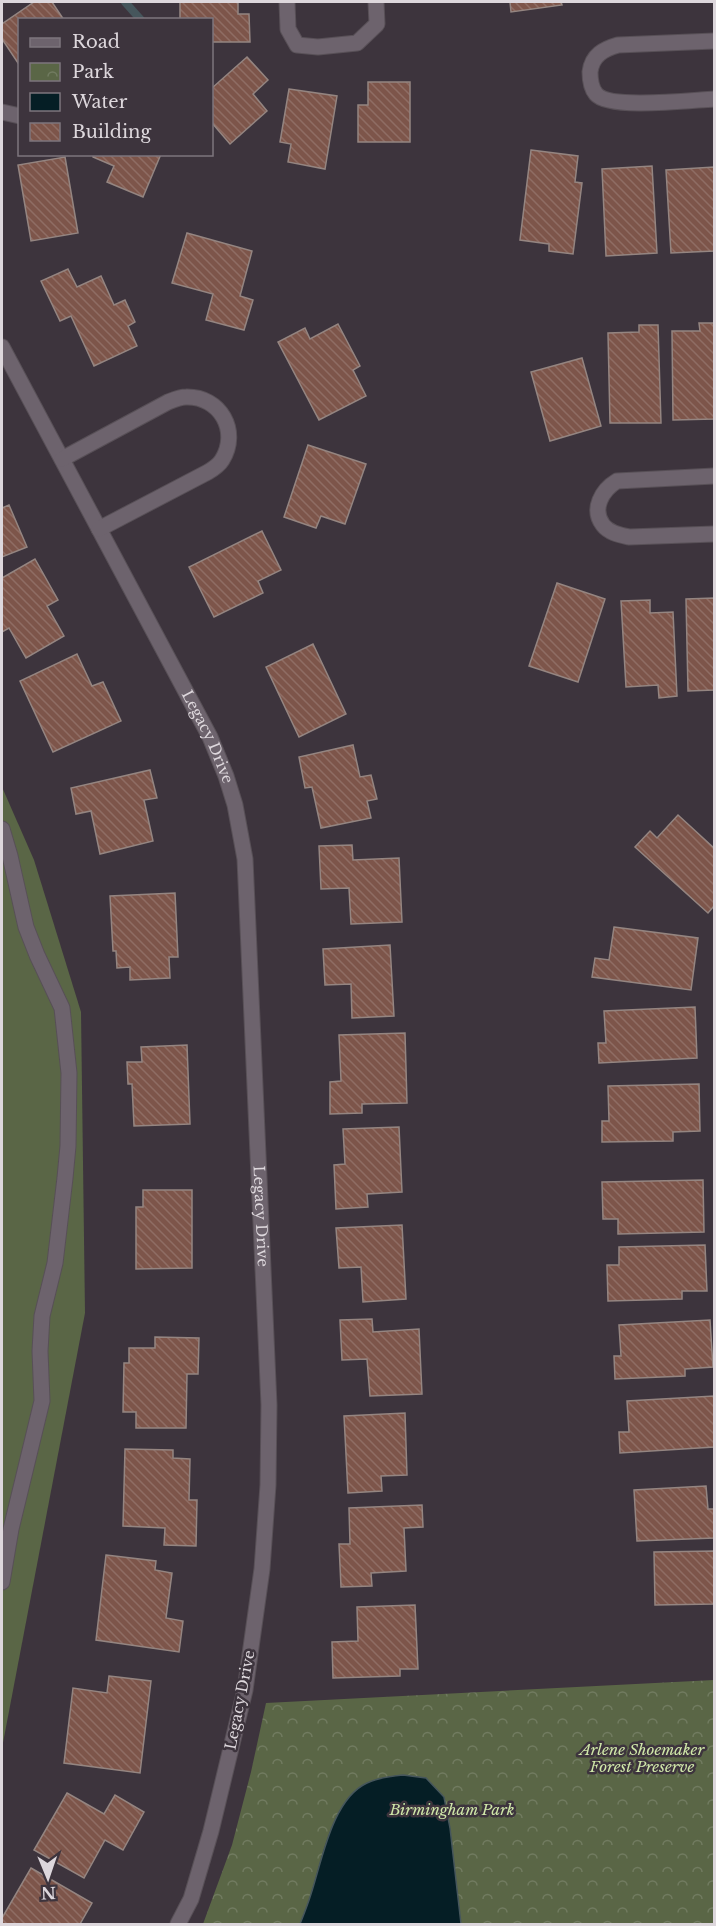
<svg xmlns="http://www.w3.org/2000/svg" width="716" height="1926" font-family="'Libre Baskerville',serif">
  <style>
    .green { fill: #5a6646 }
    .park { fill: url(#park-crowns) }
    .water { fill: #051e25; stroke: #46565c; stroke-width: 1.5 }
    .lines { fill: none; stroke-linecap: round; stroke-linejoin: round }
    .stream { stroke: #46565c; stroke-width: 8 }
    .building { fill: url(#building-back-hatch); stroke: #948581; stroke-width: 1.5 }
    .minor-casing { stroke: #585057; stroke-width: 17 }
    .minor { stroke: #6d636d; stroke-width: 15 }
    .labels { text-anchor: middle; stroke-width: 5; stroke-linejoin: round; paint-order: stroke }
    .street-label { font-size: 15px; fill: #ddd7dc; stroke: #3d343d }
    .park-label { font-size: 15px; font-style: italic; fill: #d0e8a9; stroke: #3d343d }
  </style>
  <defs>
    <pattern id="park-crowns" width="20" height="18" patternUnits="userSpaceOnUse" patternTransform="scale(1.5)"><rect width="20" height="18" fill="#5a6646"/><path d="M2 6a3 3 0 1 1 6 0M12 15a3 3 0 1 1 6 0" fill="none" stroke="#717b60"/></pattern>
    <pattern id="building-back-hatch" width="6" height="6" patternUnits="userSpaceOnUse" patternTransform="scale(1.5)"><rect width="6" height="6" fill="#7d554a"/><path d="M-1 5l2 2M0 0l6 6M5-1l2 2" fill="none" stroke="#8f6d64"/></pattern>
  </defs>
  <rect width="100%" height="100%" fill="#3d343d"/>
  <!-- green -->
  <path class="green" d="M2,787l32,73 47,152 4,301 -83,435z"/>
  <!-- park -->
  <path class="park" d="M714,1680v244h-511l29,-79 19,-73 15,-69z"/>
  <!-- water -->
  <path class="water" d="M403,1775l23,3 18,19 6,31 11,96h-161c4,-10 8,-20 11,-30 11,-33 21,-95 56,-111 11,-5 24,-7 36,-8z"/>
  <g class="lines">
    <!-- stream -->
    <path class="stream" d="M125,2l16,18"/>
  </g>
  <!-- building -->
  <g class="building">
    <path d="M34,2h18l12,18h-44v46l-18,-27v-15z"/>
    <path d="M180,2h58v12h11l1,28h-38v-22h-32z"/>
    <path d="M510,2h51l1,3 -51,7z"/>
    <path d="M247,57l21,23 -15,14 14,17 -37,33 -18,-21v-35z"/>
    <path d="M368,82h42v60h-52v-37h10z"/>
    <path d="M289,89l48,7 -12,73 -37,-7 3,-18 -11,-2z"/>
    <path d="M531,150l47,6 -3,26 7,1 -9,71 -24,-3v-7l-29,-4z"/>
    <path d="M93,154h68l-18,43 -36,-15 7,-16 -21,-9z"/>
    <path d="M65,157l13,76 -47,8 -13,-76z"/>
    <path d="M652,166l5,87 -51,3 -4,-87z"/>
    <path d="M714,167v84l-43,2 -5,-83z"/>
    <path d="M187,233l65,18 -12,45 13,4 -9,30 -38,-10 7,-26 -41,-11z"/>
    <path d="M68,269l9,18 24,-11 13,29 11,-5 10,22 -7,4 9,20 -43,20 -23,-50 -11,5 -19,-40z"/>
    <path d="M699,323h15v96l-41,1 -1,-89h28z"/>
    <path d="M338,324l22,42 -7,4 13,26 -47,24 -41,-78 27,-14 5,11z"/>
    <path d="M639,325h19l3,98h-51l-2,-90 31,-1z"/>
    <path d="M582,358l19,68 -51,15 -19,-69z"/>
    <path d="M308,445l58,19 -21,60 -24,-8 -5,12 -32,-11z"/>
    <path d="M9,505l18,42 -25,10v-49z"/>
    <path d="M262,531l19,39 -23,11 5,12 -49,24 -25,-50z"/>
    <path d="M35,559l23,41 -11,6 17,30 -38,22 -17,-30 -7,4v-54z"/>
    <path d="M557,583l48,16 -27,83 -49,-16z"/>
    <path d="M714,598v92l-26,1 -2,-92z"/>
    <path d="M650,600v13l23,-1 4,84 -18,2 -1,-13 -32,2 -5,-86z"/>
    <path d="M313,644l33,70 -47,23 -33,-70z"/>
    <path d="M77,654l15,32 11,-4 18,39 -68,31 -33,-71z"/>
    <path d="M353,745l7,32 11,-2 6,24 -10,2 4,17 -50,10 -9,-41 -7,1 -6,-31z"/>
    <path d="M150,770l7,28 -13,2 9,41 -53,13 -9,-43 -15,3 -5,-26z"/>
    <path d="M678,815l36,33v58l-6,7 -73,-66 15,-16 7,7z"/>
    <path d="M352,845l1,15 46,-2 3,64 -51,2 -2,-36 -28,1 -2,-43z"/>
    <path d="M175,893l3,64h-9l1,21 -40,2v-13l-13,1 -1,-17h-3l-3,-55z"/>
    <path d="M614,927l84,11 -7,52 -99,-13 3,-19 14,2z"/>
    <path d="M390,945l4,71 -42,2 -1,-34 -26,1 -2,-36z"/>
    <path d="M695,1007l2,51 -98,5 -1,-20h8l-2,-32z"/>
    <path d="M405,1033l2,70 -45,1v9l-32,1v-32l11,-1 -2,-46z"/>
    <path d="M187,1045l3,79 -56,2 -2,-42h-4l-1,-22h15l-1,-15z"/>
    <path d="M699,1084l1,47 -27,1v9l-71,1v-21h7l-1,-35z"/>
    <path d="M399,1127l3,65 -35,2 1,13 -32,2 -2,-44 11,-1 -2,-35z"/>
    <path d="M703,1180l1,52 -86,2v-15h-15l-1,-37z"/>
    <path d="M143,1190h49v78l-56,1v-62h7z"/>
    <path d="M402,1225l4,74 -43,3 -2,-35 -22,1 -3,-40z"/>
    <path d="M705,1245l2,46h-25v8l-74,2 -1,-36h12v-18z"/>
    <path d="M372,1319l1,13 46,-3 3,65 -52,2 -3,-37 -25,1 -2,-40z"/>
    <path d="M710,1320l3,47 -28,2v7l-70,3 -1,-23h7l-2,-31z"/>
    <path d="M155,1337l44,1 -1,36h-11l-1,54h-50v-16h-13l1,-49h5v-15h26z"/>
    <path d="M714,1396v51l-94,6 -1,-21h10l-2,-31z"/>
    <path d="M405,1413l2,62 -26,1 1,15 -34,2 -4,-77z"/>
    <path d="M125,1449l48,1v8l17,1 -1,41h8l-1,46 -32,-1 1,-17 -42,-2z"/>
    <path d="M706,1486l2,23h6v29l-77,3 -3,-51z"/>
    <path d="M422,1505l1,22 -19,1 2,43 -35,2 1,13 -31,1 -2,-43h11l-1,-36z"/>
    <path d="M714,1551v53l-59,1 -1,-53z"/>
    <path d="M106,1555l50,6 -1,9 17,3 -6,45 17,3 -4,31 -83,-12z"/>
    <path d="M415,1605l3,64h-18v7l-67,2 -1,-36 26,-1 -1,-34z"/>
    <path d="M109,1676l42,5 -11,92 -76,-10 9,-75 34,5z"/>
    <path d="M67,1793l37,21 11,-19 29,17 -21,38 -18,-10 -21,38 -50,-28z"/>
    <path d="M31,1868l61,35 -12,21h-78v-6z"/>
  </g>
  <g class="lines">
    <defs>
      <g id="minor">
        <path d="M287,2l1,27 9,16 21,2 39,-4 20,-19 -1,-22"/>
        <path d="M714,41l-96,4c-14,4 -26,10 -28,27 0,7 1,16 6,22 13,16 96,6 118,5"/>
        <path d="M2,112l18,4"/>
        <path id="s1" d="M2,347l208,390 16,39 9,29 10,54 24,546 -1,80 -6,84 -17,121 -34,141 -20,68 -13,25"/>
        <path d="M62,459l106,-57c5,-2 12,-5 18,-5 34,-1 54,34 36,63 -3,5 -9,9 -14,12l-109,57"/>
        <path d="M714,476l-97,5c-15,9 -26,28 -14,44 6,8 17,10 26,12l85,-3"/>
        <path d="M2,829l8,27 16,71 11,28 25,53 7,65 -1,73 -3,32 -10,85 -13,53 -2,35 2,50 -31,128 -9,53"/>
      </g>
    </defs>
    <!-- minor casing -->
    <use href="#minor" class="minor-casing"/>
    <!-- minor -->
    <use href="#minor" class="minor"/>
  </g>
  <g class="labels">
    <!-- street labels -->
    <g class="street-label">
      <text dy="5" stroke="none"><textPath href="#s1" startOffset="441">Legacy Drive</textPath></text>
      <text dy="5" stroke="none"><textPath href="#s1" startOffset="927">Legacy Drive</textPath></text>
      <text transform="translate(240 1700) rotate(-79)" y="5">Legacy Drive</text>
    </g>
    <!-- park labels -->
    <g class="park-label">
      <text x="642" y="1755">Arlene Shoemaker<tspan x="642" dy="17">Forest Preserve</tspan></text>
      <text x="452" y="1815">Birmingham Park</text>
    </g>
  </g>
  <!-- border -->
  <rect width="716" height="1926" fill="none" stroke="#ddd7dc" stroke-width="6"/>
  <!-- legend -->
  <rect x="18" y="18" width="195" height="138" fill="#3d343d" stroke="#7d757d" stroke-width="1.5"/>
  <rect x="30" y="38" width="30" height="9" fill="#6d636d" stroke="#7d757d" stroke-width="1.5"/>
  <text x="72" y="48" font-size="18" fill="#ddd7dc">Road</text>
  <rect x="30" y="63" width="30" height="18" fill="url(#park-crowns)" stroke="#7d757d" stroke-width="1.5"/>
  <text x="72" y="78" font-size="18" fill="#ddd7dc">Park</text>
  <rect x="30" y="93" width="30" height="18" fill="#051e25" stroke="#7d757d" stroke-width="1.5"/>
  <text x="72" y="108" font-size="18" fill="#ddd7dc">Water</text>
  <rect x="30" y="123" width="30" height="18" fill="url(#building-back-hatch)" stroke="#7d757d" stroke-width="1.5"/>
  <text x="72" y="138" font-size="18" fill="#ddd7dc">Building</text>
  <!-- north arrow -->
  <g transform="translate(48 1878) rotate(178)" stroke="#3d343d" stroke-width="4.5" paint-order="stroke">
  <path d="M0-4.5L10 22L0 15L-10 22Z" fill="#ddd7dc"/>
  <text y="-9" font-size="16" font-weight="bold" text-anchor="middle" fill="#ddd7dc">N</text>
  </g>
</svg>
